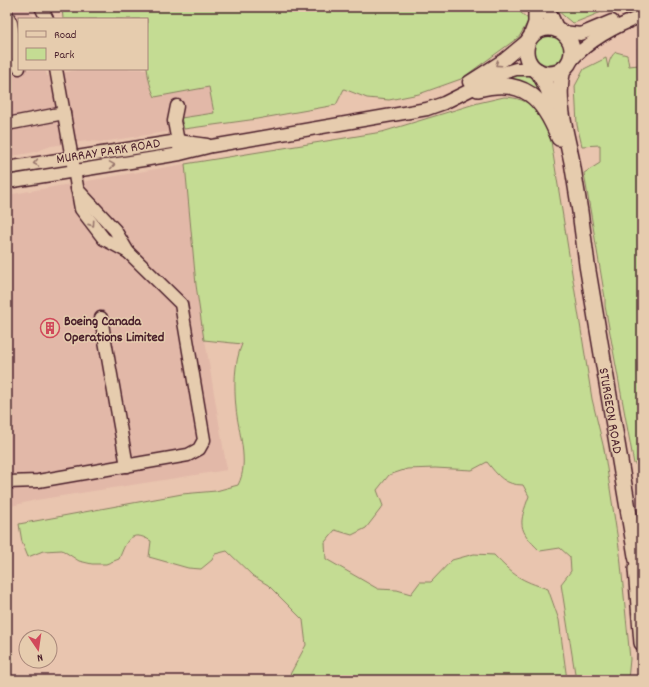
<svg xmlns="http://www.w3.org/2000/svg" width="649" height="687" font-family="Dekko,sans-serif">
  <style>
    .built { fill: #e2b8a8 }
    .green { fill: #c4dc93; stroke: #877e5f }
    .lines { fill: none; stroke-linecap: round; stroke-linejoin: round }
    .minor-casing { stroke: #4a1f2b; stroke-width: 15 }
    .major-casing { stroke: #4a1f2b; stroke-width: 18 }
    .minor { stroke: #e6ccae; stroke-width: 12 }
    .major { stroke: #e6ccae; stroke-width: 15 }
    .oneway { stroke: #98766c }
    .labels { text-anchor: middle; stroke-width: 3; stroke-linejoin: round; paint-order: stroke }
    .street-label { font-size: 14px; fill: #4a1f2b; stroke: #e6ccae }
    .poi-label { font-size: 14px; font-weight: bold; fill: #4a1f2b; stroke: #e6ccae; text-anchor: start }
  </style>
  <rect width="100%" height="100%" fill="#e9c5af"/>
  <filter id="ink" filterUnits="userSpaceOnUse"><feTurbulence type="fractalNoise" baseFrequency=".025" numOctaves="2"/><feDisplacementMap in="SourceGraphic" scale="8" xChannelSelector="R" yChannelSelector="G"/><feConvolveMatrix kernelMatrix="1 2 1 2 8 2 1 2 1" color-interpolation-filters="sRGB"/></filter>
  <g filter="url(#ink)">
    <!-- built -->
    <g class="built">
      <path d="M7,7l21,1 7,11h-16v50h26l2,7 35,-7h65l4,22 4,6 54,-10 5,26 -33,5 3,11 -82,13 -15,-1 -36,5 -16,6 -28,5z"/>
      <path d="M185,164l11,123 31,183 -191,30 -29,7v-312z"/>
    </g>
    <!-- green -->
    <g class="green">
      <path d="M62,7h456l1,4 10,9 -10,17 -58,42 -42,15 -30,6 -22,-2 -23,-9 -8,16 -79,14 -73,10 -3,-11 33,-5 -5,-26 -54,10c-12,-23 -8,-53 -8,-78h-84z"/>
      <path d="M557,7h57l-40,16 -3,-1 -13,-11z"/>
      <circle cx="549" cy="50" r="15"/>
      <path d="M638,48h4v414l-8,2 -29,-158v-8l-21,-125 16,-10v-18l-18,1 -5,-21 -2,-39 9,-17 22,-11 2,10c1,-6 3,-13 8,-16l11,3 2,11 10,-1z"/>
      <path d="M527,74l5,2 17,27 -46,-21 6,-6z"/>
      <path d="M504,97c27,1 36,14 46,38l42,264 12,50 16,105 10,105 -2,21h-52l-15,-96 10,-13 -1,-14 -10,-9 -20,3c-23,-22 -21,-27 -11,-55l-6,-11c-18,0 -25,-9 -36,-23l-15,8 -37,-2 -28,1 -18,6 -12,15 6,16 -17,22 -14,7 -17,-5 -10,12 1,17 52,30 19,1 14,4 9,-12h11l21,-22 22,-6 20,1c20,21 26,25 54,34l11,31 8,60h-280l19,-35 -3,-25 -35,-35 -15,-9 -26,-25 -12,3 -3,6 -11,9 -13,-1 -39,-11 2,-16c-21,-13 -25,1 -32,18l-13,5h-14l-13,-3 -17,-11 -19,1 -15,6 -6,-15 -3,-18 163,-30 34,-3 22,-6c12,-22 0,-54 -2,-77 -2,-21 -2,-45 6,-64l-38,-4 -8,-55 -11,-121 197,-32 96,-29z"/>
    </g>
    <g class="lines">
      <defs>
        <g id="minor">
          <path d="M41,7l6,12"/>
          <path d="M7,15l4,8 8,45"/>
          <path d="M563,32l18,2 31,-13"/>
          <path d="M569,63c20,-23 45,-36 73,-47"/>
          <path d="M56,69l25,140 23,30 24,13"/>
          <path d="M469,82l36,-23 23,-19"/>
          <path d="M177,106l-3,15 5,26"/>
          <path d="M7,124l57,-11"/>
          <path d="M7,168l171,-27 29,4"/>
          <path d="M7,182l173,-28 32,-8 215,-37 17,-6 62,-31 10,-3h18"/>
          <path d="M101,318l26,148"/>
          <path d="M7,482l31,-1 150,-26 11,-6 5,-9 -23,-136 -53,-52 -13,-22 -38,-41"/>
        </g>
        <g id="major">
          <path d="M546,7l10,22"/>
          <circle cx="549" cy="51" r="23"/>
          <path d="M532,34l4,-11v-16"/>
          <path id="s1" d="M563,69c-8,30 3,63 9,93 6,34 11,68 15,103l49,291 6,23"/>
          <path d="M538,71l10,18 7,25"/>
          <path d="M478,89c46,-12 65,9 81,49"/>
          <path d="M636,569l6,74"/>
        </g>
      </defs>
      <!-- minor casing -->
      <use href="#minor" class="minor-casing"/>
      <!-- major casing -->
      <use href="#major" class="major-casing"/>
      <!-- minor -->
      <use href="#minor" class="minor"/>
      <!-- major -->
      <use href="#major" class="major"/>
    </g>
    <!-- one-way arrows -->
    <defs><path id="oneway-chevron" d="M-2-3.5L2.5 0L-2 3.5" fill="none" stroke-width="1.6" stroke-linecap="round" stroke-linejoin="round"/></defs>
    <g class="oneway">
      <use href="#oneway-chevron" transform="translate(498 64) rotate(146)"/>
      <use href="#oneway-chevron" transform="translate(36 163) rotate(170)"/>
      <use href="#oneway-chevron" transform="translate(112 165) rotate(-9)"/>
      <use href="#oneway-chevron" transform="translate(92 224) rotate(55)"/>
    </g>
  </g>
  <!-- icons -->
  <defs>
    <symbol id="building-ring" viewBox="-11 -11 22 22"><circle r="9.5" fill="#e6ccae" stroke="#d1495b" stroke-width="1.5"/><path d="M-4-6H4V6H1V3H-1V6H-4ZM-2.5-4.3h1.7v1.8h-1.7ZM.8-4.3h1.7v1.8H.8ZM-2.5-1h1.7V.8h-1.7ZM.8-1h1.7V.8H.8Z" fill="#d1495b"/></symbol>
  </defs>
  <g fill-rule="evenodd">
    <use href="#building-ring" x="39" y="317" width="22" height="22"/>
  </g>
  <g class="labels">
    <!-- street labels -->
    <g class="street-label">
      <text transform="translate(108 150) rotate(-9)" y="5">MURRAY PARK ROAD</text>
      <text dy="5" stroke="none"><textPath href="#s1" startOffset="346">STURGEON ROAD</textPath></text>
    </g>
    <!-- poi labels -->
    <g class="poi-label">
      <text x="64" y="325">Boeing Canada<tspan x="64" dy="16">Operations Limited</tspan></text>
    </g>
  </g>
  <!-- margin -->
  <rect width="649" height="687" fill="none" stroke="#e6ccae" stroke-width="24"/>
  <rect x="12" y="12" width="625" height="663" fill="none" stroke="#4a1f2b" stroke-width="1.5" filter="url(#ink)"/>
  <!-- legend -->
  <rect x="18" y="18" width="130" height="52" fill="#e6ccae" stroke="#a8877a"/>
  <rect x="26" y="31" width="20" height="6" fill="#e6ccae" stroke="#a8877a"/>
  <text x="54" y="38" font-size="12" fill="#4a1f2b">Road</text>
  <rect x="26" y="48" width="20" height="12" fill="#c4dc93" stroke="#a8877a"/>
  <text x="54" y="58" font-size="12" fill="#4a1f2b">Park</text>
  <!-- north arrow -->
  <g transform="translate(38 649) rotate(167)"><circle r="19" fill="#e6ccae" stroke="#a8877a"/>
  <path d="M0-3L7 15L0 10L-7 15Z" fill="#d1495b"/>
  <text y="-6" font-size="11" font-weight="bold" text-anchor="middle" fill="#4a1f2b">N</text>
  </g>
</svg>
